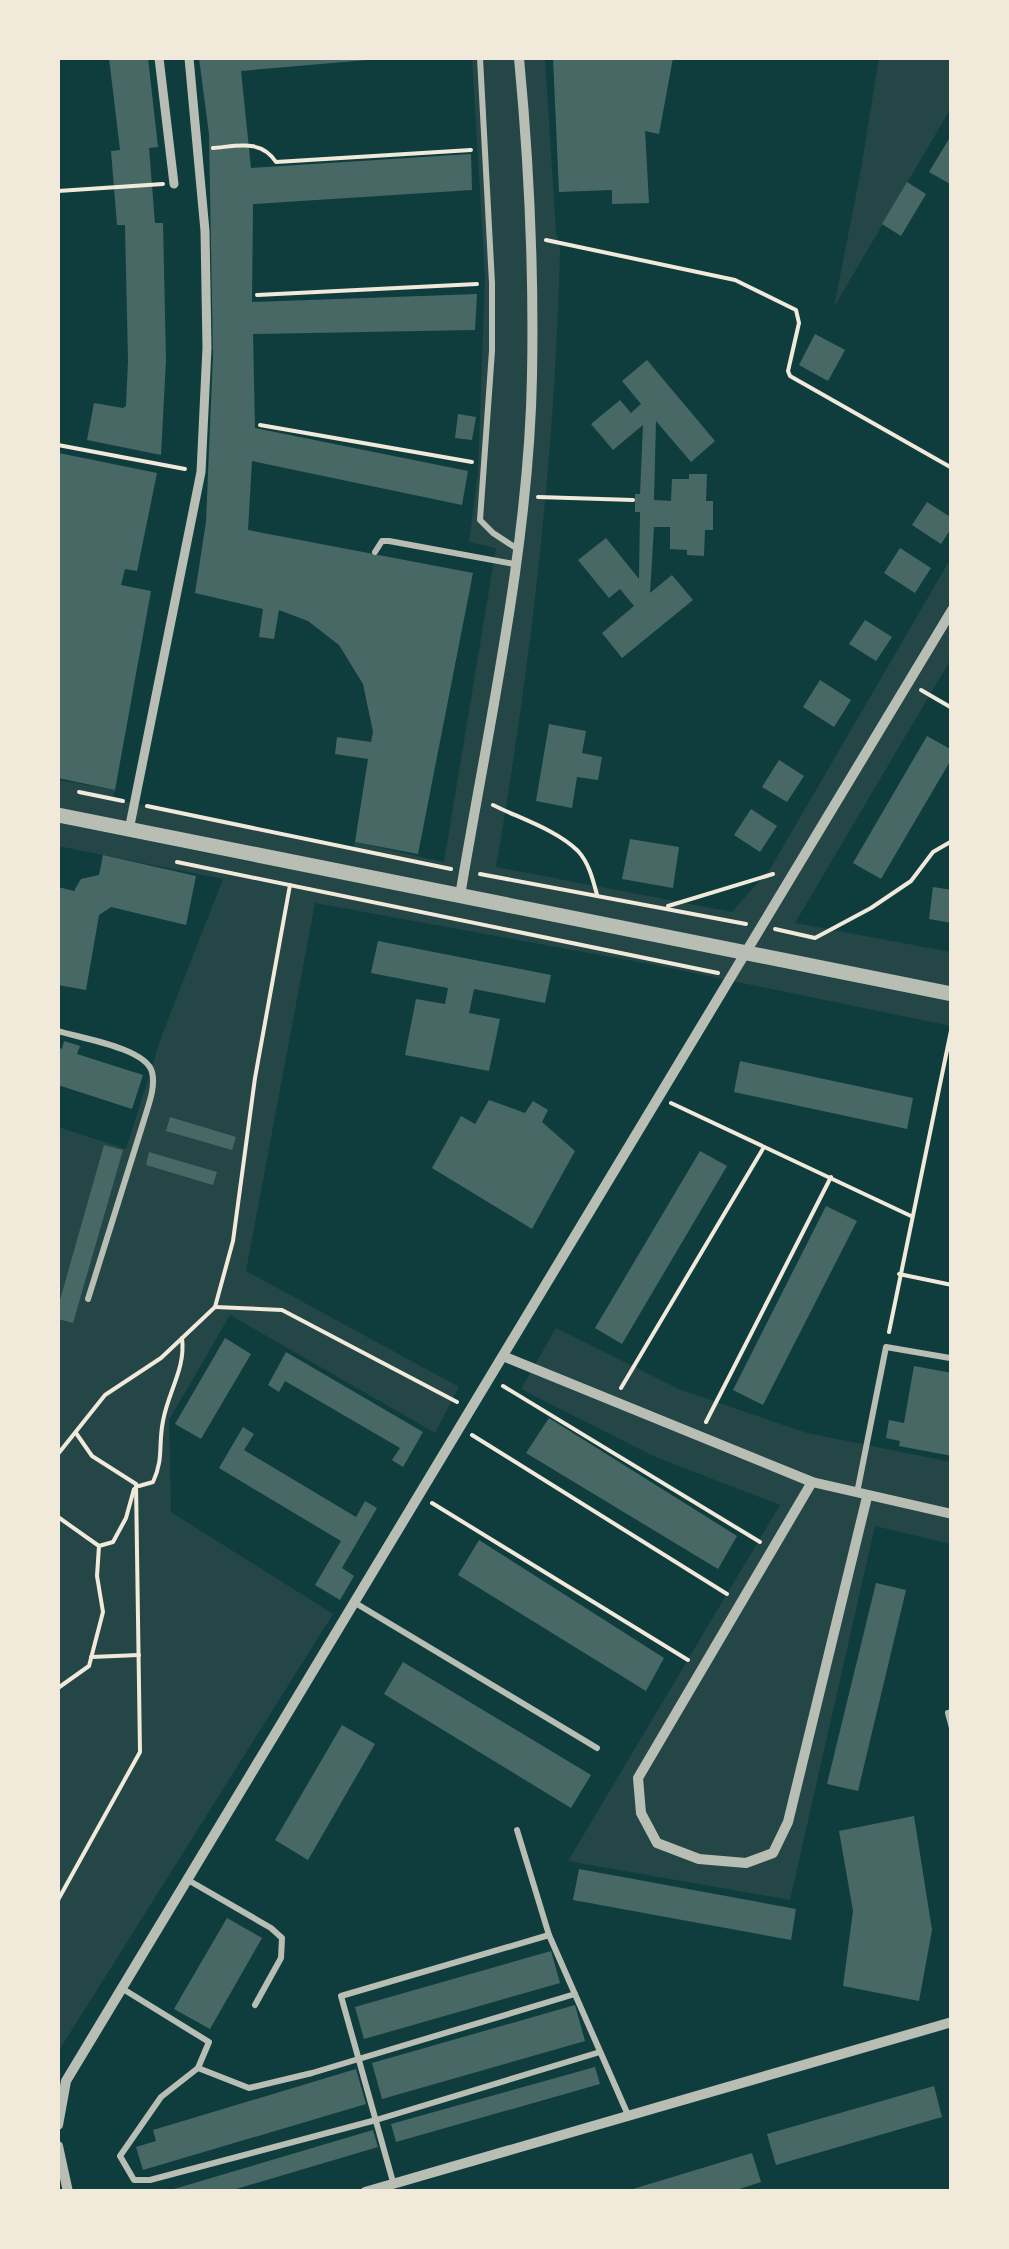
<svg xmlns="http://www.w3.org/2000/svg" width="1009" height="2249" font-family="Jost,sans-serif">
  <style>
    .green { fill: #244646 }
    .building { fill: #486865 }
    .lines { fill: none; stroke-linecap: round; stroke-linejoin: round }
    .path { stroke: #f1e9da; stroke-width: 4 }
    .service { stroke: #b8beb3; stroke-width: 6 }
    .pedestrian { stroke: #b8beb3; stroke-width: 9 }
    .minor { stroke: #b8beb3; stroke-width: 10 }
    .tertiary { stroke: #b8beb3; stroke-width: 15 }
  </style>
  <rect width="100%" height="100%" fill="#0f3d3e"/>
  <!-- green -->
  <g class="green">
    <path d="M472,58h73l11,173 4,19c-5,207 -29,413 -64,617l236,45 38,-43 181,-311v101l-156,264 156,29v74l-296,-61 -340,-62 -69,368 213,116 -24,46 -205,-118 -61,105 2,92 162,102 -275,438v-925l68,22 36,-114 61,-156 -165,-33v-66l57,10 -2,9 240,49 2,-6 89,20 52,-314 -27,-6 9,-69 7,-197z"/>
    <path d="M879,58h72v50l-117,199 26,-132z"/>
    <path d="M556,1328l125,62 126,43 144,29v82l-76,-18 -85,374 -222,-39 212,-356 -127,-49 -132,-67z"/>
  </g>
  <!-- building -->
  <g class="building">
    <path d="M109,58h39l10,89 -9,1 6,75h8l3,137 -5,95 -74,-15 7,-37 29,5 3,-2 2,-46 -3,-135h-8l-6,-74 9,-1z"/>
    <path d="M199,58h168v2l-126,11 10,97 220,-14 1,36 -219,14 -1,98 225,-8 -2,36 -222,4 2,94 213,43 -6,34 -210,-44 -4,69 225,43 -55,281 -63,-12 13,-83 -33,-5 2,-17 34,5 2,-10 -10,-48 -24,-39 -31,-24 -29,-11 -5,29 -15,-2 4,-28 -68,-16 11,-71 7,-166 -4,-222z"/>
    <path d="M553,58h120l-14,76 -14,-3 4,72 -37,1v-14l-53,2z"/>
    <path d="M952,134v51l-23,-13z"/>
    <path d="M907,182l19,12 -25,42 -19,-12z"/>
    <path d="M815,334l30,16 -17,31 -29,-16z"/>
    <path d="M647,360l68,81 -24,21 -35,-41 -2,79 17,1 1,-22h17v-5h18l-1,27h7v29h-8l-1,26 -17,-1v-5l-17,-1v-22h-16l-4,66 22,-18 21,25 -71,58 -20,-25 32,-27 -14,-17 -11,9 -31,-38 28,-22 33,41 1,-67h-5v-18h5l3,-69 -30,25 -22,-26 29,-24 11,13 10,-9 -19,-23z"/>
    <path d="M458,414l18,3 -4,23 -17,-2z"/>
    <path d="M59,453l98,20 -20,98 -12,-2 -4,16 30,6 -36,199 -57,-12z"/>
    <path d="M927,502l25,16v9l-11,17 -29,-19z"/>
    <path d="M900,548l31,20 -16,25 -31,-20z"/>
    <path d="M865,620l27,17 -16,24 -27,-17z"/>
    <path d="M820,680l31,20 -17,27 -31,-20z"/>
    <path d="M549,724l37,7 -4,22 20,4 -4,23 -21,-3 -5,31 -36,-7z"/>
    <path d="M927,736l25,14v8l-71,121 -28,-16z"/>
    <path d="M779,760l25,16 -17,26 -25,-15z"/>
    <path d="M751,809l26,17 -17,26 -26,-17z"/>
    <path d="M630,839l49,8 -6,41 -51,-9z"/>
    <path d="M103,855l93,21 -10,49 -75,-18 -12,8 -13,75 -28,-5v-98l16,4 7,-12 18,-4z"/>
    <path d="M933,887l19,3v33l-23,-4z"/>
    <path d="M378,941l173,34 -6,28 -71,-14 -5,24 31,6 -11,52 -84,-16 11,-56 29,5 3,-16 -77,-15z"/>
    <path d="M64,1041l16,5 -3,8 66,21 -11,34 -74,-24v-38l4,2z"/>
    <path d="M740,1061l173,37 -6,31 -173,-37z"/>
    <path d="M489,1100l36,13 8,-12 15,9 -6,12 33,29 -43,78 -100,-61 29,-52 14,8z"/>
    <path d="M170,1117l66,20 -4,13 -66,-19z"/>
    <path d="M104,1145l19,5 -50,173 -15,-4v-12z"/>
    <path d="M700,1151l27,15 -105,178 -27,-16z"/>
    <path d="M149,1152l68,20 -4,13 -67,-20z"/>
    <path d="M826,1206l31,15 -94,184 -30,-15z"/>
    <path d="M225,1338l26,16 -50,85 -26,-15z"/>
    <path d="M286,1352l137,80 -20,35 -11,-7 8,-12 -115,-67 -6,11 -11,-7z"/>
    <path d="M914,1366l38,7v83l-53,-10 1,-5 -14,-3 3,-18 15,3z"/>
    <path d="M549,1418l188,118 -19,33 -192,-116z"/>
    <path d="M243,1427l11,7 -10,16 112,67 9,-16 12,7 -35,60 12,8 -14,24 -25,-15 26,-44 -122,-73z"/>
    <path d="M479,1540l185,118 -18,33 -188,-116z"/>
    <path d="M876,1583l30,7 -48,201 -31,-7z"/>
    <path d="M403,1662l188,113 -20,33 -187,-114z"/>
    <path d="M342,1725l33,19 -67,116 -33,-20z"/>
    <path d="M914,1816l18,114 -13,71 -76,-15 10,-75 -14,-80z"/>
    <path d="M579,1869l217,40 -5,31 -218,-40z"/>
    <path d="M227,1918l35,20 -52,91 -36,-20z"/>
    <path d="M551,1951l9,32 -196,56 -9,-32z"/>
    <path d="M575,2005l10,36 -203,58 -10,-36z"/>
    <path d="M595,2067l5,17 -204,58 -5,-18z"/>
    <path d="M356,2069l10,35 -223,66 -7,-23 20,-6 -3,-11z"/>
    <path d="M934,2086l8,31 -166,48 -9,-31z"/>
    <path d="M373,2130l5,17 -152,45h-62z"/>
    <path d="M752,2153l9,29 -31,10h-107z"/>
  </g>
  <g class="lines">
    <!-- path -->
    <g class="path">
      <path d="M213,148c25,-2 48,-9 63,14l195,-12"/>
      <path d="M58,191l105,-7"/>
      <path d="M546,240l189,40 61,30 3,13 -11,48 2,5 162,92"/>
      <path d="M257,295l220,-11"/>
      <path d="M260,425l212,37"/>
      <path d="M58,445l127,24"/>
      <path d="M538,497l95,3"/>
      <path d="M921,690l31,18"/>
      <path d="M79,792l44,9"/>
      <path d="M493,805c26,13 64,25 85,46 11,12 15,29 19,44"/>
      <path d="M147,806l304,63"/>
      <path d="M177,862l541,111"/>
      <path d="M480,874l266,50"/>
      <path d="M668,906l105,-32"/>
      <path d="M775,929l40,9 56,-30 40,-27 22,-29 19,-11"/>
      <path d="M671,1103l240,113"/>
      <path d="M899,1274l53,11"/>
      <path d="M215,1307l67,3 175,92"/>
      <path d="M889,1332l63,-306"/>
      <path d="M503,1386l257,156"/>
      <path d="M621,1388l143,-241"/>
      <path d="M706,1422l125,-245"/>
      <path d="M76,1433l16,23 44,28"/>
      <path d="M472,1435l255,159"/>
      <path d="M58,1454l47,-59 56,-37 54,-51 18,-66 22,-163 35,-193"/>
      <path d="M139,1486l14,-4c11,-24 5,-36 10,-61 5,-29 23,-53 19,-83"/>
      <path d="M432,1503l256,157"/>
      <path d="M58,1517l41,29"/>
      <path d="M91,1657l48,-2"/>
      <path d="M58,1688l31,-22 14,-54 -6,-36 2,-30 14,-4 13,-24 8,-29"/>
      <path d="M58,1900l82,-148 -4,-268"/>
    </g>
    <!-- service -->
    <g class="service">
      <path d="M480,58l12,225v68l-12,169 13,13 23,15"/>
      <path d="M375,552l7,-11h7l125,23"/>
      <path d="M58,1031c22,7 88,17 94,41 4,15 -4,34 -8,48l-56,179"/>
      <path d="M857,1493l29,-146 64,11"/>
      <path d="M357,1604l240,144"/>
      <path d="M952,1712l-4,1 4,15"/>
      <path d="M517,1830l32,105 79,180"/>
      <path d="M188,1880l83,48 11,10 -1,20 -26,47"/>
      <path d="M123,1989l86,53 -11,26"/>
      <path d="M575,1994l-263,79 -63,15 -51,-20 -37,29 -41,59 14,24h16l226,-60 224,-68"/>
      <path d="M393,2182l-52,-186 208,-61"/>
    </g>
    <!-- pedestrian -->
    <g class="pedestrian">
      <path d="M159,58l15,126"/>
      <path d="M129,830l72,-358 6,-124 -2,-117 -16,-173"/>
    </g>
    <!-- minor -->
    <g class="minor">
      <path d="M460,896c28,-169 69,-349 72,-520 2,-105 -3,-213 -13,-318"/>
      <path d="M503,1356l309,126 140,32"/>
      <path d="M812,1482l-174,296 3,35 16,30 42,16 47,4 27,-10 15,-31 79,-325"/>
      <path d="M58,2125l8,-44c297,-489 590,-981 886,-1471"/>
      <path d="M58,2146l10,46"/>
      <path d="M365,2192l587,-170"/>
    </g>
    <!-- tertiary -->
    <path class="tertiary" d="M58,815l894,179"/>
  </g>
  <!-- border -->
  <rect width="1009" height="2249" fill="none" stroke="#f1e9da" stroke-width="120"/>
</svg>
